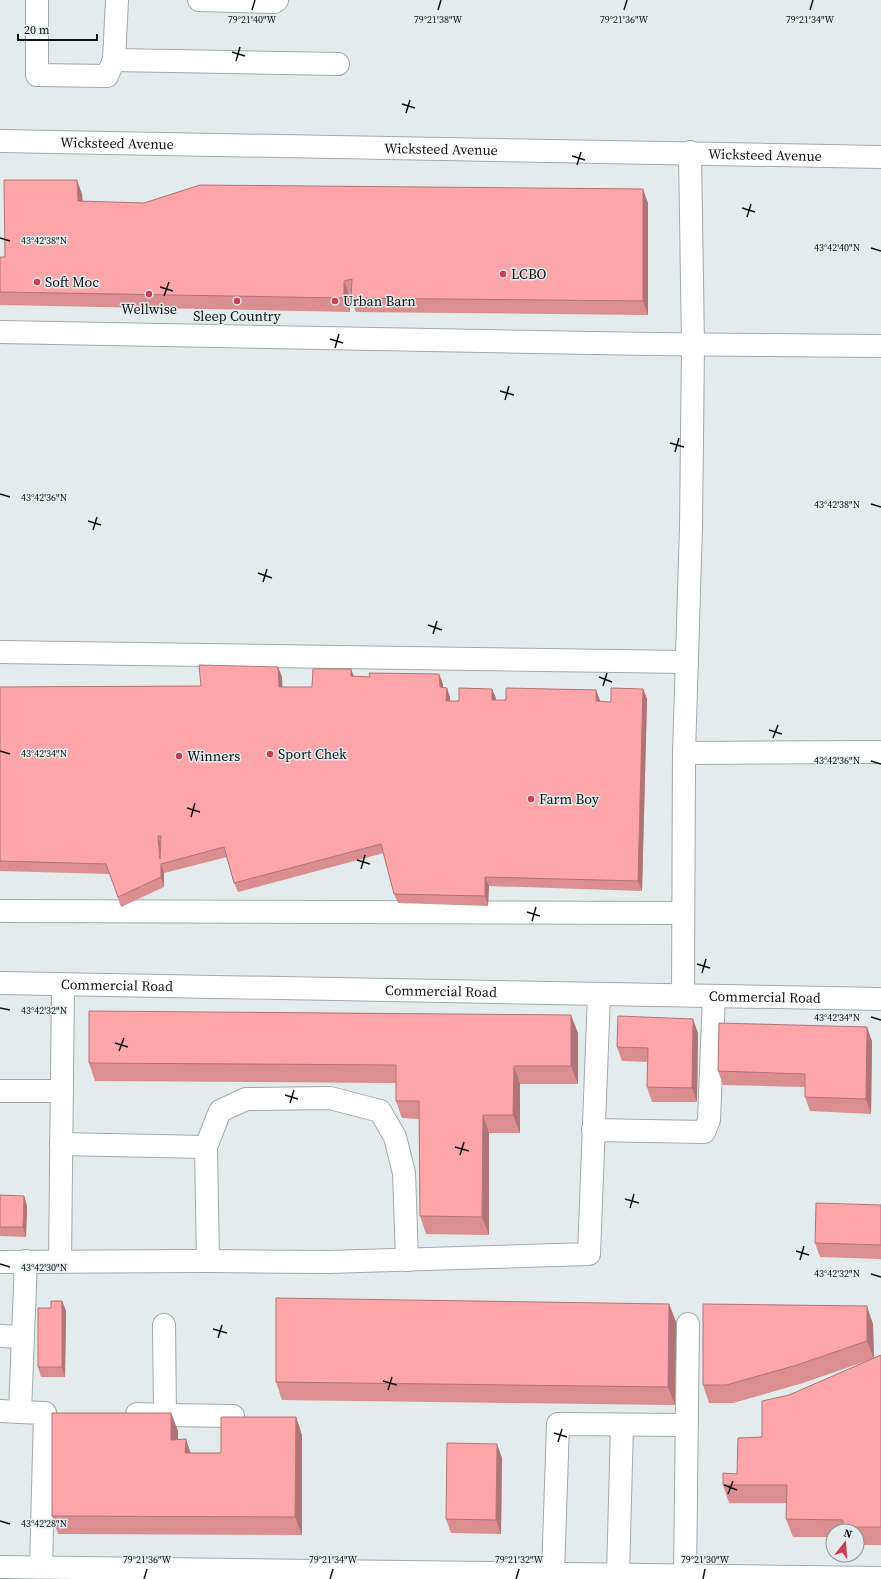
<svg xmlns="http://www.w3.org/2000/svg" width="881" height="1579" font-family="'Source Serif 4',serif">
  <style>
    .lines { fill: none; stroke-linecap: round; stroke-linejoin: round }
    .minor-casing { stroke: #a2a9aa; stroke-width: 24 }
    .minor { stroke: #fff; stroke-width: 22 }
    .wall { fill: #da8e90 }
    .shaded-wall { fill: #b17476 }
    .building { fill: #fda5a8; stroke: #b17476; fill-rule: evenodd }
    .ticks { fill: none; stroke: #121414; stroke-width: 1.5 }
    .poi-dot { fill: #ce3e51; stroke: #e3ebec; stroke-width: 1.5 }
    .labels { text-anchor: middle; stroke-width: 3; stroke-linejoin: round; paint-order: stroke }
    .street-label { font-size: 14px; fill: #121414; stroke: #e3ebec }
    .poi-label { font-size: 14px; fill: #121414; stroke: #e3ebec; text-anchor: start }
    .ticks-label { font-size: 10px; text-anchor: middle; fill: #121414; stroke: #e3ebec; stroke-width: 3; stroke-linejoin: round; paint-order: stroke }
  </style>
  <rect width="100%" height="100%" fill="#e3ebec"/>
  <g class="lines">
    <defs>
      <g id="minor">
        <path d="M37,0v75l70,1 7,-16 3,-60"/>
        <path d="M199,0l75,2 3,-2"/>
        <path d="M114,60l224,4"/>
        <path id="s1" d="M0,141l881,16"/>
        <path d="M0,332l650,12 231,2"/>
        <path d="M0,652l687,10"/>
        <path d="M684,753l197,-1"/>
        <path d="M0,911l683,2"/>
        <path id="s2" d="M0,983l881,16"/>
        <path d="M683,995l1,-242 7,-226 2,-182 -3,-193"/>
        <path d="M0,1091h62"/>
        <path d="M593,1130l111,2 5,-12 5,-124"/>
        <path d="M61,1144l145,3"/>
        <path d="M26,1261l-6,151 25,1 -4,154"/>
        <path d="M208,1261l-2,-114 14,-36 26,-12 84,-1 50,13 15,26 9,36 3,87"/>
        <path d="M0,1262l208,-1 120,1 261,-8 10,-260"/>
        <path d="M60,1262l3,-277"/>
        <path d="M0,1336l22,1"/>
        <path d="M0,1411l20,1"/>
        <path d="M137,1414l28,1 -1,-90"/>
        <path d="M165,1415l68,1"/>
        <path d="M0,1567l881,11"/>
        <path d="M553,1574l5,-150 129,1"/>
        <path d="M618,1575l4,-150"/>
        <path d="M685,1576l3,-252"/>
      </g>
    </defs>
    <!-- minor casing -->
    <use href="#minor" class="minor-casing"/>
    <!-- minor -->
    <use href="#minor" class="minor"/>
  </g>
  <!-- wall -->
  <g class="wall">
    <path d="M82,194l1,8 61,1h504v112l-292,-3 -5,-14v-4l-2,1 1,17 -350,-7v-48h5z"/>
    <path d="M278,667l4,10v10h30l42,-11 89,8v3l7,10v4h9l33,-12 4,11h104v1l11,1 32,-13 4,10 -5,192 -153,-5 -1,20 -90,-3 -4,-9 -10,-41 -146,39 -4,-9 -7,-26 -63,16v14l-43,20 -11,-33 -110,-3v-184l201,-1z"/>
    <path d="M578,1033v51h-58v49h-31v102l-63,-1 -6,-18 -1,-97 -17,-1 -6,-17v-18l-301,-2 -6,-18z"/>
    <path d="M698,1033l-1,69h-45l-5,-15 1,-25 -26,-1 -5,-14z"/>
    <path d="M872,1041l-1,73 -61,-3 -5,-14v-10l-82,-2 -5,-14z"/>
    <path d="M0,1195l24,1 3,10 -1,31 -26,-1z"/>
    <path d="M881,1205v54l-61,-2 -5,-14z"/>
    <path d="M62,1301l4,10 -1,66h-24l-3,-10 13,-59z"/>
    <path d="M669,1304l7,18 -1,83 -393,-5 -6,-18z"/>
    <path d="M873,1324l1,35 7,-4v190h-24v-14h-24v6h-40l-7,-18 1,-16h-58l-6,-18 14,-11 25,-37 27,-42 83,-36 -69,24 -70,20h-24l-6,-18z"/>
    <path d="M171,1413l7,18v9l13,13h30l75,-36 6,18v100l-244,-1 -6,-18z"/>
    <path d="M502,1458l-1,76 -50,-1 -5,-14z"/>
  </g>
  <!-- shaded-wall -->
  <g class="shaded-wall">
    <path d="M77,180l5,14 1,22 -5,-15z"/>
    <path d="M643,189l5,14v112l-5,-14z"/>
    <path d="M344,281l5,14 1,17 -6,-14z"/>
    <path d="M278,667l4,10 1,20 -4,-10z"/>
    <path d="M351,669l4,10 -4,-3z"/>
    <path d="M439,674l4,10v13l-3,-10z"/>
    <path d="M447,688l3,9v14l-4,-10z"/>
    <path d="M492,689l4,9v11l-4,-9z"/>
    <path d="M643,689l4,10 -5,192 -4,-10z"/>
    <path d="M596,690l4,10v11l-4,-10z"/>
    <path d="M158,836l3,10 -1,13z"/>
    <path d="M161,864l3,9v14l-3,-10z"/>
    <path d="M485,877l4,9 -1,20 -3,-10z"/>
    <path d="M571,1015l7,18v51l-7,-18z"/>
    <path d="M693,1019l5,14 -1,69 -5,-14z"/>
    <path d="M867,1027l5,14 -1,73 -5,-15z"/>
    <path d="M514,1066l6,18v49l-7,-18z"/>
    <path d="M483,1115l6,18v102l-7,-18z"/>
    <path d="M24,1196l3,10 -1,31 -3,-10z"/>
    <path d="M62,1301l4,10 -1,66 -3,-10z"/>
    <path d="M669,1304l7,18 -1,83 -7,-18z"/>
    <path d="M867,1306l6,18 1,35 -7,-18z"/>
    <path d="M171,1413l7,18v27l-7,-18z"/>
    <path d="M296,1417l6,18v100l-7,-18z"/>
    <path d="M186,1439l6,18 -7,-4z"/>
    <path d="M497,1444l5,14 -1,76 -5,-14z"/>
  </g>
  <!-- building -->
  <g class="building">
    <path d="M4,180h73l1,21 66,2 56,-18 443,4v112l-292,-3 1,-19 -8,2v17l-344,-6v-35h5z"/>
    <path d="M199,665l79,2 1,20h33l1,-18h38v7l19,1 -1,-4 70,1 1,13 7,1 -1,13h13v-13l33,1v11h14v-12l90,2v11l15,1v-14l32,1 -5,192 -153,-4v19l-91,-2 -13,-50 -147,39 -10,-36 -63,17v13l-43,20 -12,-33 -106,-3v-174l201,-1zM158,836h3l-1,23z"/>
    <path d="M89,1011l482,4v51h-57l-1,49h-30l-1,102 -62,-1 -1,-115h-23v-36l-307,-2z"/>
    <path d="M618,1016l75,3 -1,69 -45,-1 1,-39 -31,-1z"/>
    <path d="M719,1023l148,4 -1,72 -61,-2v-23l-87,-3z"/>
    <path d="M0,1195l24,1 -1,31h-23z"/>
    <path d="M816,1203l65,2v40l-66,-2z"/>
    <path d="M276,1298l393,6 -1,83 -392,-5z"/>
    <path d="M51,1301h11v66h-24v-59h13z"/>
    <path d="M703,1304l164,2v35l-70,24 -71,20h-23z"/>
    <path d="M881,1355v172h-38v-7l-57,-1 1,-34h-64v-12l14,1 1,-36 24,-1v-36l27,-6z"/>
    <path d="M52,1413h119v27l15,-1 -1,14h36v-36h75l-1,100 -243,-1z"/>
    <path d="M447,1443l50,1 -1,76 -50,-1z"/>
  </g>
  <!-- ticks -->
  <path class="ticks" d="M252,10l3,-10M438,10l3,-10M624,10l3,-10M810,10l3,-10M232,52l13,4M236,61l4,-14M402,104l13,4M406,113l4,-13M572,156l13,4M577,165l4,-13M742,208l13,4M747,217l4,-13M0,238l10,3M871,248l10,3M160,287l13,4M164,296l5,-14M330,339l13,4M335,348l4,-14M500,391l14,4M505,400l4,-14M670,443l14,4M675,452l4,-14M0,494l10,3M871,504l10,3M88,521l13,4M93,530l4,-13M258,573l14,5M263,582l4,-13M428,625l14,5M433,634l4,-13M599,677l13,5M603,686l4,-13M769,730l13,4M773,738l5,-13M0,751l10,3M871,761l10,3M187,808l13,4M191,817l4,-14M357,860l13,4M361,869l4,-14M527,912l13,4M532,921l4,-14M697,964l13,4M702,973l4,-14M0,1008l10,2M871,1017l10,3M115,1043l13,4M119,1051l5,-13M285,1095l13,4M290,1103l4,-13M455,1147l14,4M460,1155l4,-13M625,1199l14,4M630,1208l4,-14M796,1251l13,4M800,1260l4,-14M0,1264l10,3M871,1274l10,3M213,1329l14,4M218,1338l4,-13M383,1381l14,4M388,1390l4,-13M554,1433l13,4M558,1442l4,-13M724,1485l13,5M728,1494l5,-13M0,1521l10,3M144,1579l3,-10M330,1579l3,-10M516,1579l3,-10M703,1579l2,-10"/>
  <!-- markers -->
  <g class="poi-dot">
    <circle cx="503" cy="274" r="4"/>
    <circle cx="37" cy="282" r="4"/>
    <circle cx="149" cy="294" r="4"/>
    <circle cx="237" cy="301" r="4"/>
    <circle cx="335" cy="301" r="4"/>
    <circle cx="270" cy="754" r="4"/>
    <circle cx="179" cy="756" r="4"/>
    <circle cx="531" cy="799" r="4"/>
  </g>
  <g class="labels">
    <!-- street labels -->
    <g class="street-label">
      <text dy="5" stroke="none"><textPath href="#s1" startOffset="117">Wicksteed Avenue</textPath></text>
      <text dy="5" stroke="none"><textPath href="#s1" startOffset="441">Wicksteed Avenue</textPath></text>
      <text dy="5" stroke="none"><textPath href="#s1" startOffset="765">Wicksteed Avenue</textPath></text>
      <text dy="5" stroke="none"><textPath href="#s2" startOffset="117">Commercial Road</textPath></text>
      <text dy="5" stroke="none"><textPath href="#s2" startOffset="441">Commercial Road</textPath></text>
      <text dy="5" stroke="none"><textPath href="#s2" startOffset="765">Commercial Road</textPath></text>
    </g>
    <!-- poi labels -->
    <g class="poi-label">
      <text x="511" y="279">LCBO</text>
      <text x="45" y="287">Soft Moc</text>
      <text x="343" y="306">Urban Barn</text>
      <text x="149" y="314" text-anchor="middle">Wellwise</text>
      <text x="237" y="321" text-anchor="middle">Sleep Country</text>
      <text x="278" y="759">Sport Chek</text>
      <text x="187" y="761">Winners</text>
      <text x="539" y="804">Farm Boy</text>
    </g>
  </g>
  <g class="ticks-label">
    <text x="252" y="23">79°21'40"W</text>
    <text x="438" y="23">79°21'38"W</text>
    <text x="624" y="23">79°21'36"W</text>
    <text x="810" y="23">79°21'34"W</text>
    <text x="44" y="244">43°42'38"N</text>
    <text x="837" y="251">43°42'40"N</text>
    <text x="44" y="501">43°42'36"N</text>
    <text x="837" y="508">43°42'38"N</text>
    <text x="44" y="757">43°42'34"N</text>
    <text x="837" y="764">43°42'36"N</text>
    <text x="44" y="1014">43°42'32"N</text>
    <text x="837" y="1021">43°42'34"N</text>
    <text x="44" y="1271">43°42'30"N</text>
    <text x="837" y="1277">43°42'32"N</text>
    <text x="44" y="1527">43°42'28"N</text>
    <text x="147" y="1563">79°21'36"W</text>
    <text x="333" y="1563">79°21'34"W</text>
    <text x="519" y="1563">79°21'32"W</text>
    <text x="705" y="1563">79°21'30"W</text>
  </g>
  <!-- north arrow -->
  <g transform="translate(845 1543) rotate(17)"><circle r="19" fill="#e3ebec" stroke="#8f9596"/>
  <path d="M0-3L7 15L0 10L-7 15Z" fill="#ce3e51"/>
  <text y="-6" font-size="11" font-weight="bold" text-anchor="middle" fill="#121414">N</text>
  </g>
  <!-- scale -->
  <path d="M18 34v6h79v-6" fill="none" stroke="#121414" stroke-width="2"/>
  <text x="24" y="34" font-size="12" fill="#121414" stroke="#e3ebec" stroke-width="3" paint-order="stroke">20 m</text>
</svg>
